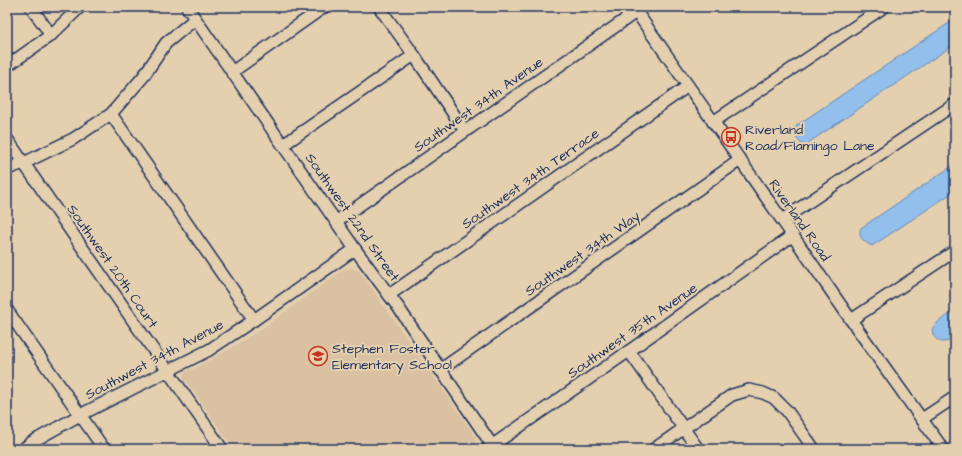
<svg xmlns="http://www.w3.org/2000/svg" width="962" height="456" font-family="'Architects Daughter',sans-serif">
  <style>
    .built { fill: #d9c1a2 }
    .water { fill: #92bfec; stroke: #6285b3 }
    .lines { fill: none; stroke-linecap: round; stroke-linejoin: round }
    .minor-casing { stroke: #1b2f5e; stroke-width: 14 }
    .minor { stroke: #e4d0af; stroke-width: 11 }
    .labels { text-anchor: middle; stroke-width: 4; stroke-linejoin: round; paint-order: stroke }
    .street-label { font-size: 14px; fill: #1b2f5e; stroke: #e4d0af }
    .poi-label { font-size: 14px; fill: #1b2f5e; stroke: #e4d0af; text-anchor: start }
  </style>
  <rect width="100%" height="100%" fill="#e4d0af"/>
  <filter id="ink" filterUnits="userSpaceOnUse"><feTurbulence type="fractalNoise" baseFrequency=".025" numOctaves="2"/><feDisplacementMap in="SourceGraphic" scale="8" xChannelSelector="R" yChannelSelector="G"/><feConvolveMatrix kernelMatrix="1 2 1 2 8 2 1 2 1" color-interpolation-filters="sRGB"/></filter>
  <g filter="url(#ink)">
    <!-- built -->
    <path class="built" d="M346,268l13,2 117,167 -2,10 -3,2h-237l-46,-65 -5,-5 2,-7 10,-4 33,-18 35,-22z"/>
    <!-- water -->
    <g class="water">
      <path d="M955,19v25l-150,101c-5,-1 -10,-7 -10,-13 0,-2 1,-4 2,-7z"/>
      <path d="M955,164v27l-83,55c-8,-4 -15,-9 -11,-18z"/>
      <path d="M955,311v27c-4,2 -8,4 -12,4 -7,0 -14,-10 -9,-16 4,-5 15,-11 21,-15z"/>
    </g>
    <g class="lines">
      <defs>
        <g id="minor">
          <path d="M31,7l20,28"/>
          <path d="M187,7l168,242 43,58 94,138"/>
          <path d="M379,7l35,48 51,76"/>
          <path d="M633,7l149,213 69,100 92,129"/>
          <path d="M7,66l44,-31 29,-28"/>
          <path d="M232,72l92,-65"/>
          <path d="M111,114l143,206"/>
          <path d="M713,122l171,-115"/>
          <path d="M7,139l215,310"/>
          <path d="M283,145l131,-90"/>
          <path d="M7,169l17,-6 49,-24 38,-25 32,-37 23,-34 29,-24"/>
          <path d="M782,220l173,-116"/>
          <path d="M337,221l299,-209"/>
          <path d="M389,295l299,-209"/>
          <path d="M7,310l97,139"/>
          <path d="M851,320l104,-69"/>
          <path d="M629,351l69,98"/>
          <path d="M440,370l300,-210"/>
          <path d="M922,419l33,-22"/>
          <path d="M23,449l9,-7 48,-27 129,-65 45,-30 101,-71"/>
          <path d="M487,449l142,-98 164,-116"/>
          <path d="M654,449l78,-54 17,-5 14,3 11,5 13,13 27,38"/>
        </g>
      </defs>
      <!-- minor casing -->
      <use href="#minor" class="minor-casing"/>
      <!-- minor -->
      <use href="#minor" class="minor"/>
    </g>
  </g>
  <!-- icons -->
  <defs>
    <symbol id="bus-ring" viewBox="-11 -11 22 22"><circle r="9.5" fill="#e4d0af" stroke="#c8321e" stroke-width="1.5"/><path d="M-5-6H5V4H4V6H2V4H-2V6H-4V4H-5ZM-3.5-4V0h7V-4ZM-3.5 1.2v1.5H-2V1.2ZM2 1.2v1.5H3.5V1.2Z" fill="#c8321e"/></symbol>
    <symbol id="school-ring" viewBox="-11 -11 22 22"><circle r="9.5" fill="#e4d0af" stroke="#c8321e" stroke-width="1.5"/><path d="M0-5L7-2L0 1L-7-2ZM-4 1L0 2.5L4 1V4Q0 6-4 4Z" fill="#c8321e"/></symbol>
  </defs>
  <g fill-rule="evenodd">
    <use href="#bus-ring" x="720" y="126" width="22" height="22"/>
    <use href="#school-ring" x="307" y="345" width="22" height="22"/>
  </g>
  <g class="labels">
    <!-- street labels -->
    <g class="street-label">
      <text transform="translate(478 104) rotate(-35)" y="5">Southwest 34th Avenue</text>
      <text transform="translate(530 178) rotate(-35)" y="5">Southwest 34th Terrace</text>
      <text transform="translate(353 217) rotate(55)" y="5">Southwest 22nd Street</text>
      <text transform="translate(800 220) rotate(55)" y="5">Riverland Road</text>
      <text transform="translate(582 253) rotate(-35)" y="5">Southwest 34th Way</text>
      <text transform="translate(113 266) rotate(55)" y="5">Southwest 20th Court</text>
      <text transform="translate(632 330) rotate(-35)" y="5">Southwest 35th Avenue</text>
      <text transform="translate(154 359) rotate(-28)" y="5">Southwest 34th Avenue</text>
    </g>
    <!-- poi labels -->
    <g class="poi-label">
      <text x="745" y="134">Riverland<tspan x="745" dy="16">Road/Flamingo Lane</tspan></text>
      <text x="332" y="353">Stephen Foster<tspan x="332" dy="16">Elementary School</tspan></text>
    </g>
  </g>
  <!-- margin -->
  <rect width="962" height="456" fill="none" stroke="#e4d0af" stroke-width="24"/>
  <rect x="12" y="12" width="938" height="432" fill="none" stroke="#1b2f5e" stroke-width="1.5" filter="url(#ink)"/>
</svg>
